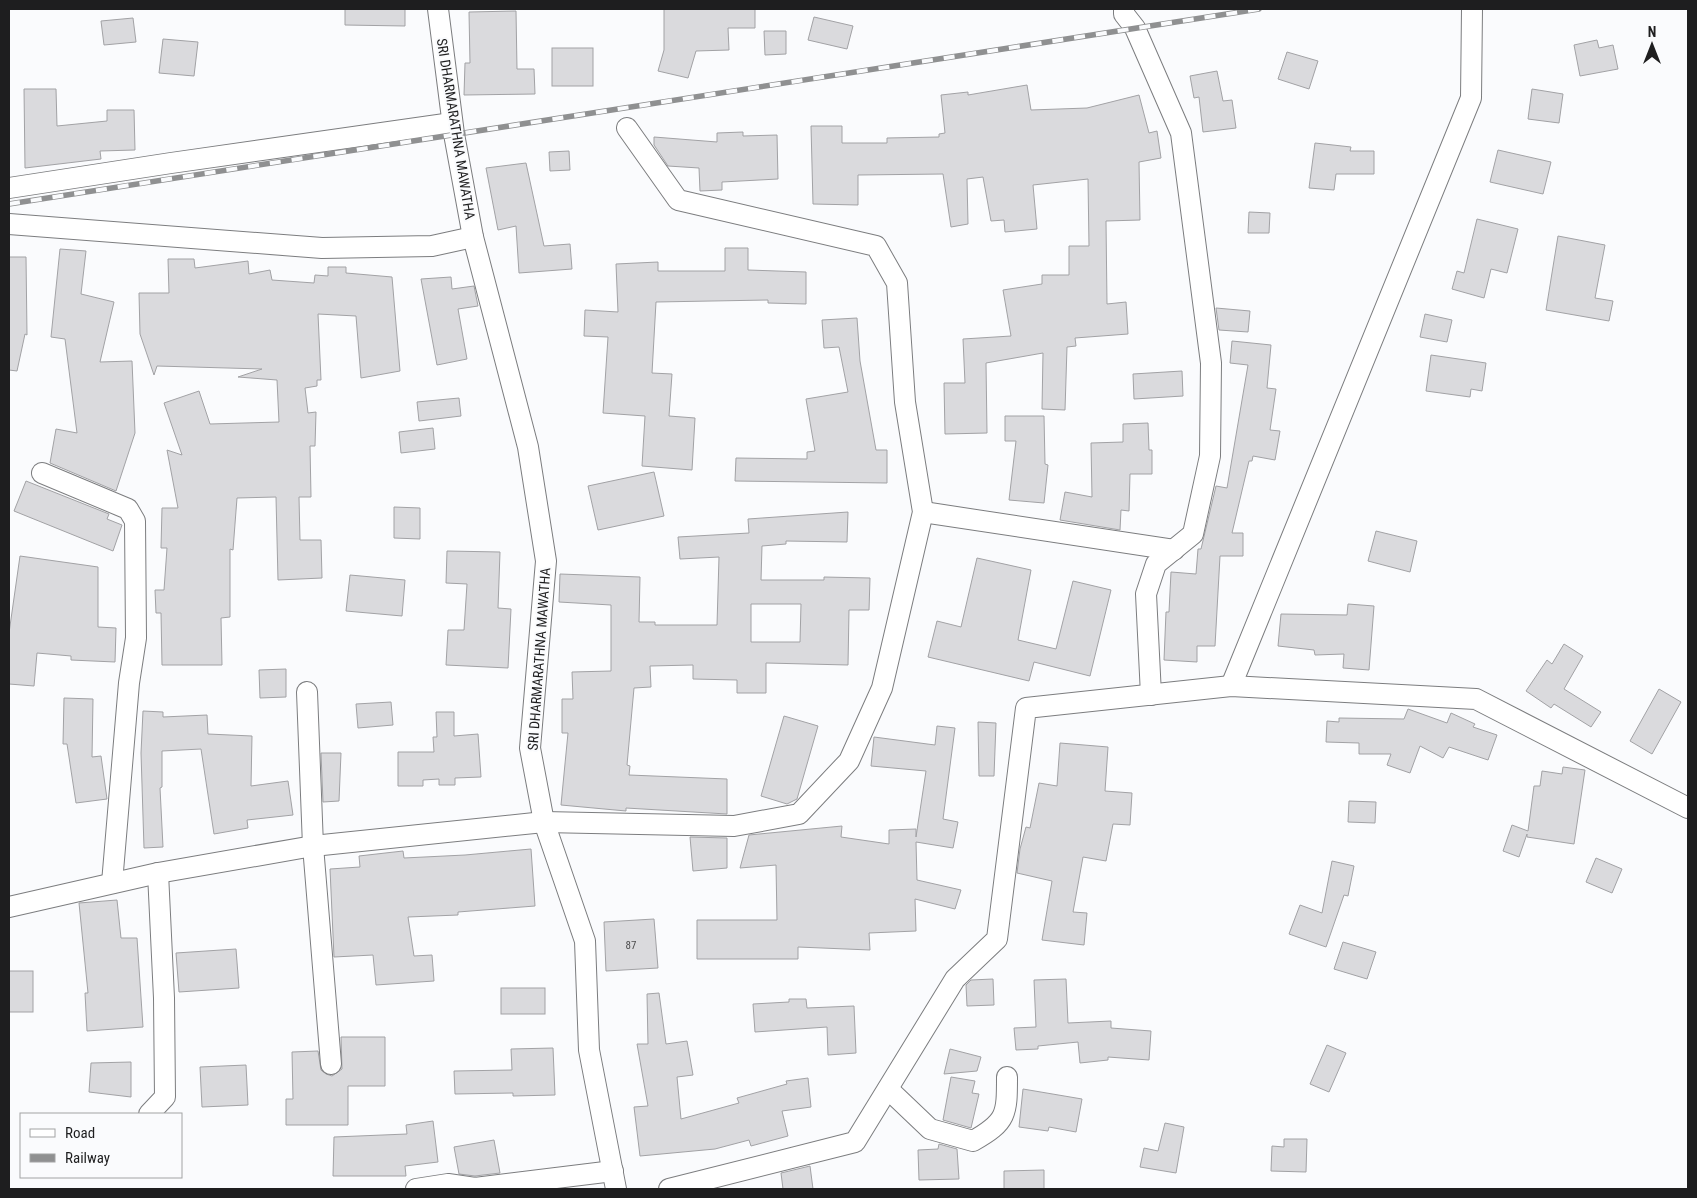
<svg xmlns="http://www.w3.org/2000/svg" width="1697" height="1198" font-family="'Roboto Condensed',sans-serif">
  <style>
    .building { fill: #dadadd; stroke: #a2a2a5; fill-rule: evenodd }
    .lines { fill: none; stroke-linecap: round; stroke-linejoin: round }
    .minor-casing { stroke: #7c7d7f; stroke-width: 22 }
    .minor { stroke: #fff; stroke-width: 20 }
    .rail-casing { stroke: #8f9091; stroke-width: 5.5 }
    .rail { stroke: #fafbfd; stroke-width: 4; stroke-dasharray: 11; stroke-linecap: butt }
    .labels { text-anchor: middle; stroke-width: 4; stroke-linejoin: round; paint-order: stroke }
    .number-label { font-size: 11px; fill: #4d4d4e }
    .street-label { font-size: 14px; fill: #1e1e1f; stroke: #fafbfd }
  </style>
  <rect width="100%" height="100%" fill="#fafbfd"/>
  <!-- building -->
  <g class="building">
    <path d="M345,9h60v17l-60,-1z"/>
    <path d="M664,9h91v19h-27l1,22 -33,1 -8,27 -30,-7 6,-21z"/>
    <path d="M516,11l1,58h17l1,25 -71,1 1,-32h5l-1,-51z"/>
    <path d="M814,17l39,9 -6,23 -39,-9z"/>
    <path d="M133,18l3,24 -32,3 -3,-24z"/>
    <path d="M764,31h22v23l-21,1z"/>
    <path d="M163,39l35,3 -4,34 -35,-3z"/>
    <path d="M1597,40l2,8 14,-3 5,24 -38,7 -6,-31z"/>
    <rect x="552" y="48" width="41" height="38"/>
    <path d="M1287,52l31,9 -9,28 -31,-10z"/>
    <path d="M1217,71l6,30 9,-1 4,28 -33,4 -4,-35 -5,1 -4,-22z"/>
    <path d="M1027,85l4,25 56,-2 52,-13 10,38 8,-2 4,27 -22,4 1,58 -34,1 1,83 19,-2 2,32 -53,4 1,8 -9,1 -2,63 -23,-1 1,-56 -57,10 1,70 -42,1 -1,-51h21l-2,-44 48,-3 -8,-46 39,-6v-9h27v-29h20l-1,-67 -55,6 4,44 -32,3 -1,-12 -13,1 -8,-44 -16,2 1,45 -17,3 -8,-53 -85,1v30l-45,-1 -2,-78h31v17h45v-5l52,-1v-3l6,-1 -4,-38 27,-3v3z"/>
    <path d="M24,89h32l1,37 50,-5v-11h27l1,40 -35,1 1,8 -76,9z"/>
    <path d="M1532,89l31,5 -4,29 -31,-4z"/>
    <path d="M743,132v4l34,-1 1,44 -56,3v8l-22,1 -1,-23 -31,-2 -14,-21v-8l63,5v-9z"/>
    <path d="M1315,143l36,4 -1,4h24v23h-38l-2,16 -25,-2z"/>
    <path d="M1498,150l53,12 -8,32 -53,-12z"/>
    <path d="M569,151l1,19 -20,1 -1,-19z"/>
    <path d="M526,163l18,83 26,-2 2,25 -53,4 -3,-47 -18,4 -12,-62z"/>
    <path d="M1249,212l21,1 -1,20h-21z"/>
    <path d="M1477,219l41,10 -11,44 -16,-4 -7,29 -32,-9 5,-18 7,2z"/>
    <path d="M1558,236l47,9 -10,53 18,3 -4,20 -63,-11z"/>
    <path d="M725,248h23v22l58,2v32l-38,-1v-3l-112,2 -4,71 20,1 -3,42 26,2 -3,52 -50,-4 3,-50 -42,-3 5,-76 -24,-1 1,-26 33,2 -2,-48 42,-2v9h67z"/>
    <path d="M60,249l26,2 -5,43 33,8 -14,60 32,-1 3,72 -19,58 -66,-28 6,-34 21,4 -12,-94 -14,-2z"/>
    <path d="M9,257h17l1,78 -2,-1 -8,37 -8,-1z"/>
    <path d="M168,259h26l1,9 53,-7 1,13 21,-4 2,10 42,3 1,-8 13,1v-9h18v6l46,4 8,94 -39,7 -5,-62 -38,-2 3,66h-4v6l-12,2 3,25 8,-1 -1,34h-5l1,51h-12l1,43h21l1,38 -44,2 -2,-83 -39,1 -4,52 -3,-1v68l-9,1 1,47h-60l-1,-52h-5l-1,-23h9l3,-42h-6l1,-40h16l-11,-58 15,5 -18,-52 35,-12 11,33 69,-2 -2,-42 -39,-3 24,-8 -105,-3 -3,9 -14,-41 -1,-41h30z"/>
    <path d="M451,277l1,12 22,-3 4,20 -20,3 9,50 -30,6 -16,-86z"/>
    <path d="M1216,308l34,3 -2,21 -29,-2z"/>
    <path d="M1425,314l27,6 -5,22 -27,-5z"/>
    <path d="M857,318l3,43 16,89h11v33l-152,-2 1,-23 71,1v-7l8,-1 -9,-52 42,-7 -9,-45 -15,1 -2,-28z"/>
    <path d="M1232,341l39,4 -4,43 9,1 -6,41 10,1 -5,29 -22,-4 -1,5h-3l-17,72h11v23h-23l-5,90h-18v16l-33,-2 2,-48h3l2,-40 25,2 2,-25h3l15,-63 11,2 21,-123 -18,-2z"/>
    <path d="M1431,355l55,8 -4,28 -11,-2 -1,8 -44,-6z"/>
    <path d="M1182,371l1,25 -49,3 -1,-25z"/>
    <path d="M459,398l2,18 -42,5 -2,-19z"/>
    <path d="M1005,416h39l1,48 3,1 -4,38 -35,-3 7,-59h-11z"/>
    <path d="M1148,423l1,27h3v24h-22l-1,37 -8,-1 -1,20 -60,-10 5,-28 27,5 -1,-54 32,-1v-18z"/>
    <path d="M433,428l2,21 -34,4 -2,-21z"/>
    <path d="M654,472l10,44 -66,14 -10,-44z"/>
    <path d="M26,481l83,33 -2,5 15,6 -9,26 -99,-40z"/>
    <path d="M394,507l26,1v31l-26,-1z"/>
    <path d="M848,512l-1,30 -61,-1v3l-24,2 -1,34h63v-3l46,1 -1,32h-20l-1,55 -82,-2v30h-29v-13l-44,-1v-14l-43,1 1,21 -17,1 -7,77 3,1 -1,9 98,4v35l-101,-6v3l-65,-6 7,-72h-6v-34h11l-1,-27 39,-1v-66l-52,-3 1,-28 80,3 -1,45h16v3h62l2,-68 -39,2 -2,-22 71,-4 -1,-14zM751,604h50l-1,38h-49z"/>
    <path d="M1376,531l41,10 -7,31 -42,-11z"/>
    <path d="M447,551l53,1 -2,56 13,1 -3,59 -62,-3 2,-35h16l3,-46 -21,-1z"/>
    <path d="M20,556l78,11v60l18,1 -1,34 -44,-2v-4l-34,-3 -3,33 -25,-2v-51z"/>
    <path d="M977,558l54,12 -13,70 38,9 17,-68 38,9 -21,86 -56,-14 -5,19 -101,-24 9,-36 24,6z"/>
    <path d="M350,575l55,5 -3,36 -56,-5z"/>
    <path d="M1348,604l26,2 -5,64 -26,-2 1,-14 -29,1 -1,-5 -36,-4 3,-32 66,1z"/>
    <path d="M1564,644l19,12 -19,33 37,23 -10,15 -37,-23 -3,4 -25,-17 21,-31 5,4z"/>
    <path d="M286,669v28l-26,1 -1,-28z"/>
    <path d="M1659,689l22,13 -29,52 -22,-13z"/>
    <path d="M64,698l29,1 -1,58 9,-1 6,43 -31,4 -9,-59h-4z"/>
    <path d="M391,702l2,23 -35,3 -2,-24z"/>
    <path d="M1408,709l39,14 4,-10 24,11 -2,3 24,8 -9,25 -39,-13 -6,11 -23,-12 -10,27 -23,-8 4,-11h-32v-11l-33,-1 1,-21 12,1v-4l65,1z"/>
    <path d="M143,711l20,1v5l44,-2 1,19 44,2 -1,50 37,-5 5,34 -46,5 1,8 -34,6 -13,-85 -39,2v36l-2,1 3,59 -19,1 -3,-95z"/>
    <path d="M436,712h18v24l24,-2 3,43 -26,1v7h-16v-6l-16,1v6h-25v-34h36l-1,-15h4z"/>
    <path d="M784,716l34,10 -21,73 -10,5 -26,-8z"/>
    <path d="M978,722l18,1 -2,53h-15z"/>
    <path d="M937,726l18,2 -12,91 15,3 -5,26 -37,-6 1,38 44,10 -6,19 -40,-10 1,32 -47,2 1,17 -72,-3v12h-101v-39h80l-1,-55 -36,3 9,-33 93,-9 -1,11 48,7v-14l27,-1v8l10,-66 -55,-5 3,-29 61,8z"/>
    <path d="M1060,743l48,4 -3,44 27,2 -2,32 -17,-1 -7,37 -23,-4 -10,55 14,1 -3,32 -42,-5 10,-59 -35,-8 3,-24 6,-22 4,1 9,-45 18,3z"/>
    <path d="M321,753h20l-2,48 -16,1z"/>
    <path d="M1563,767l22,3 -11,74 -47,-7v-3l-8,23 -16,-6 9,-26 16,6 6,-45h6l2,-15 20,3z"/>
    <path d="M1349,801l27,1 -1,21 -27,-1z"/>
    <path d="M690,837l37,1v30l-34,3z"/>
    <path d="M531,849l4,57 -77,6v3l-50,2 6,39 18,-1 2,26 -58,4 -3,-30 -39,2 -4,-88 30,-2 -1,-11 44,-5 1,7 61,-3z"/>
    <path d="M1596,858l26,11 -10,24 -26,-11z"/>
    <path d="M1332,861l22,5 -6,30 -4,-1 -18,52 -37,-13 11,-29 22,8z"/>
    <path d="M117,900l4,38h16l6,89 -56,4 -2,-38h3l-9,-90z"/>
    <path d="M654,919l4,49 -52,3 -2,-49z"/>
    <path d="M1343,942l33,10 -9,27 -33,-10z"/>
    <path d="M236,949l3,39 -60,4 -3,-39z"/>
    <rect x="9" y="971" width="24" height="41"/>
    <path d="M993,979l1,26 -27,1 -1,-21 5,-5z"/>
    <path d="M1066,979l2,44 43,-2v7l40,3 -2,29 -41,-3v3l-28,3 -2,-21 -40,4v3l-22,1 -2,-22 22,-1 -2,-47z"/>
    <rect x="501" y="988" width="44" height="26"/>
    <path d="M659,993l7,51 21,-3 6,34 -16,2 4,42 58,-16 -2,-5 50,-14 -1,-3 22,-3 3,29 -29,4 6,25 -37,10 -2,-6 -34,9 -75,7 -6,-49 14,-1 -11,-62h11l-1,-50z"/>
    <path d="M789,999h17l1,9 47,-2 2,47 -28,2 -1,-28 -72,5 -2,-28 36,-2z"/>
    <path d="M341,1037h44v49h-37v39h-62v-26h7l-1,-47 26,-1 3,19 5,4 6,2 10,-7z"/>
    <path d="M1327,1045l19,8 -17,39 -19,-8z"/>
    <path d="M553,1048l2,47 -42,1v-3l-58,1 -1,-23 58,-1 -1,-21z"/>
    <path d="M950,1049l31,8 -4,14 -33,3z"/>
    <path d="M131,1062v35l-42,-5 2,-29z"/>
    <path d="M246,1065l2,40 -46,2 -2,-40z"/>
    <path d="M951,1077l24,4 -3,12 7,1 -8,34 -28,-8z"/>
    <path d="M1023,1089l59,10 -6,33 -27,-5 -1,4 -29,-4z"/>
    <path d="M433,1121l5,41 -33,4 1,10h-73l1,-39 73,-3 -1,-9z"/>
    <path d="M1165,1123l19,4 -8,46 -36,-6 4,-19 14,3z"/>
    <path d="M1284,1139h23l-1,33 -35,-1 1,-25 12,1z"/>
    <path d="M494,1140l6,33 -25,3 -16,-2 -5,-27z"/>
    <path d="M939,1144l18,5 2,30 -40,1 -1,-30 20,-1z"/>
    <path d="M810,1166l3,23h-30l-2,-16z"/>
    <path d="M1044,1170v19h-40v-18z"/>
  </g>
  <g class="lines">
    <defs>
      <g id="minor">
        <path d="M438,9l16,125 19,103 55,210 18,114 -16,187 14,74 41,119 4,109 27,139"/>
        <path d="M1124,9v5l11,14 46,105 30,230 -1,93 -17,78 -37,30 -10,30 5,101"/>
        <path d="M9,188l162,-25 281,-40"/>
        <path d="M9,224l313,24 110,-2 41,-9"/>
        <path d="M42,473l86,36 7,12 1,117 -7,45 -17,200"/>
        <path d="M923,512l251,38"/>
        <path d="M1231,686l240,-588 1,-89"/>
        <path d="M307,692l6,154 18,218"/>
        <path d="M9,907l149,-34 155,-27 231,-24 190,4 65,-12 50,-53 33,-73 41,-176 -18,-110 -8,-119 -21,-37 -198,-46 -51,-72"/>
        <path d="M888,1089l42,40 43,12c34,-19 34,-27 34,-64"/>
        <path d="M149,1114l16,-17 -1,-99 -6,-125"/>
        <path d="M416,1189l32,-5 27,4 138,-17"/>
        <path d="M669,1189l186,-47 100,-163 42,-40 29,-231 205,-22 245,13 212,109"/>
      </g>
    </defs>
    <!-- minor casing -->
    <use href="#minor" class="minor-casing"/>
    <!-- minor -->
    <use href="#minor" class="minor"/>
    <defs>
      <path id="rail" d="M9,204l1250,-195"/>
    </defs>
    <!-- rail casing -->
    <use href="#rail" class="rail-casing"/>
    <!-- rail -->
    <use href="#rail" class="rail"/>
  </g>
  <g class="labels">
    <!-- number labels -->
    <g class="number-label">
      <text x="631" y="949">87</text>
    </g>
    <!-- street labels -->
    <g class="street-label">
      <text transform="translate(456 129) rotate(81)" y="5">SRI DHARMARATHNA MAWATHA</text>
      <text transform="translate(539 659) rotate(-86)" y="5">SRI DHARMARATHNA MAWATHA</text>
    </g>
  </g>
  <!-- border -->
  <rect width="1697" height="1198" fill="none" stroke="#1e1e1f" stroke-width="20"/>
  <!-- legend -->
  <rect x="20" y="1113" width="162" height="65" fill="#fafbfd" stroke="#a2a3a4"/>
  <rect x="30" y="1129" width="25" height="8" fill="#ffffff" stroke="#a2a3a4"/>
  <text x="65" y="1138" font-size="15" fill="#1e1e1f">Road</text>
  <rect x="30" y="1154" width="25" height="8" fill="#8f9091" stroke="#a2a3a4"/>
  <text x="65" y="1163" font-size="15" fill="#1e1e1f">Railway</text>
  <!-- north arrow -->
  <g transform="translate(1652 45)" stroke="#fafbfd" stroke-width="4" paint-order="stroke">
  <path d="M0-4L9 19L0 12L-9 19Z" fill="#1e1e1f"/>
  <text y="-8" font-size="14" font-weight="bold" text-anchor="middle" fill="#1e1e1f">N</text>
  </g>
</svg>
